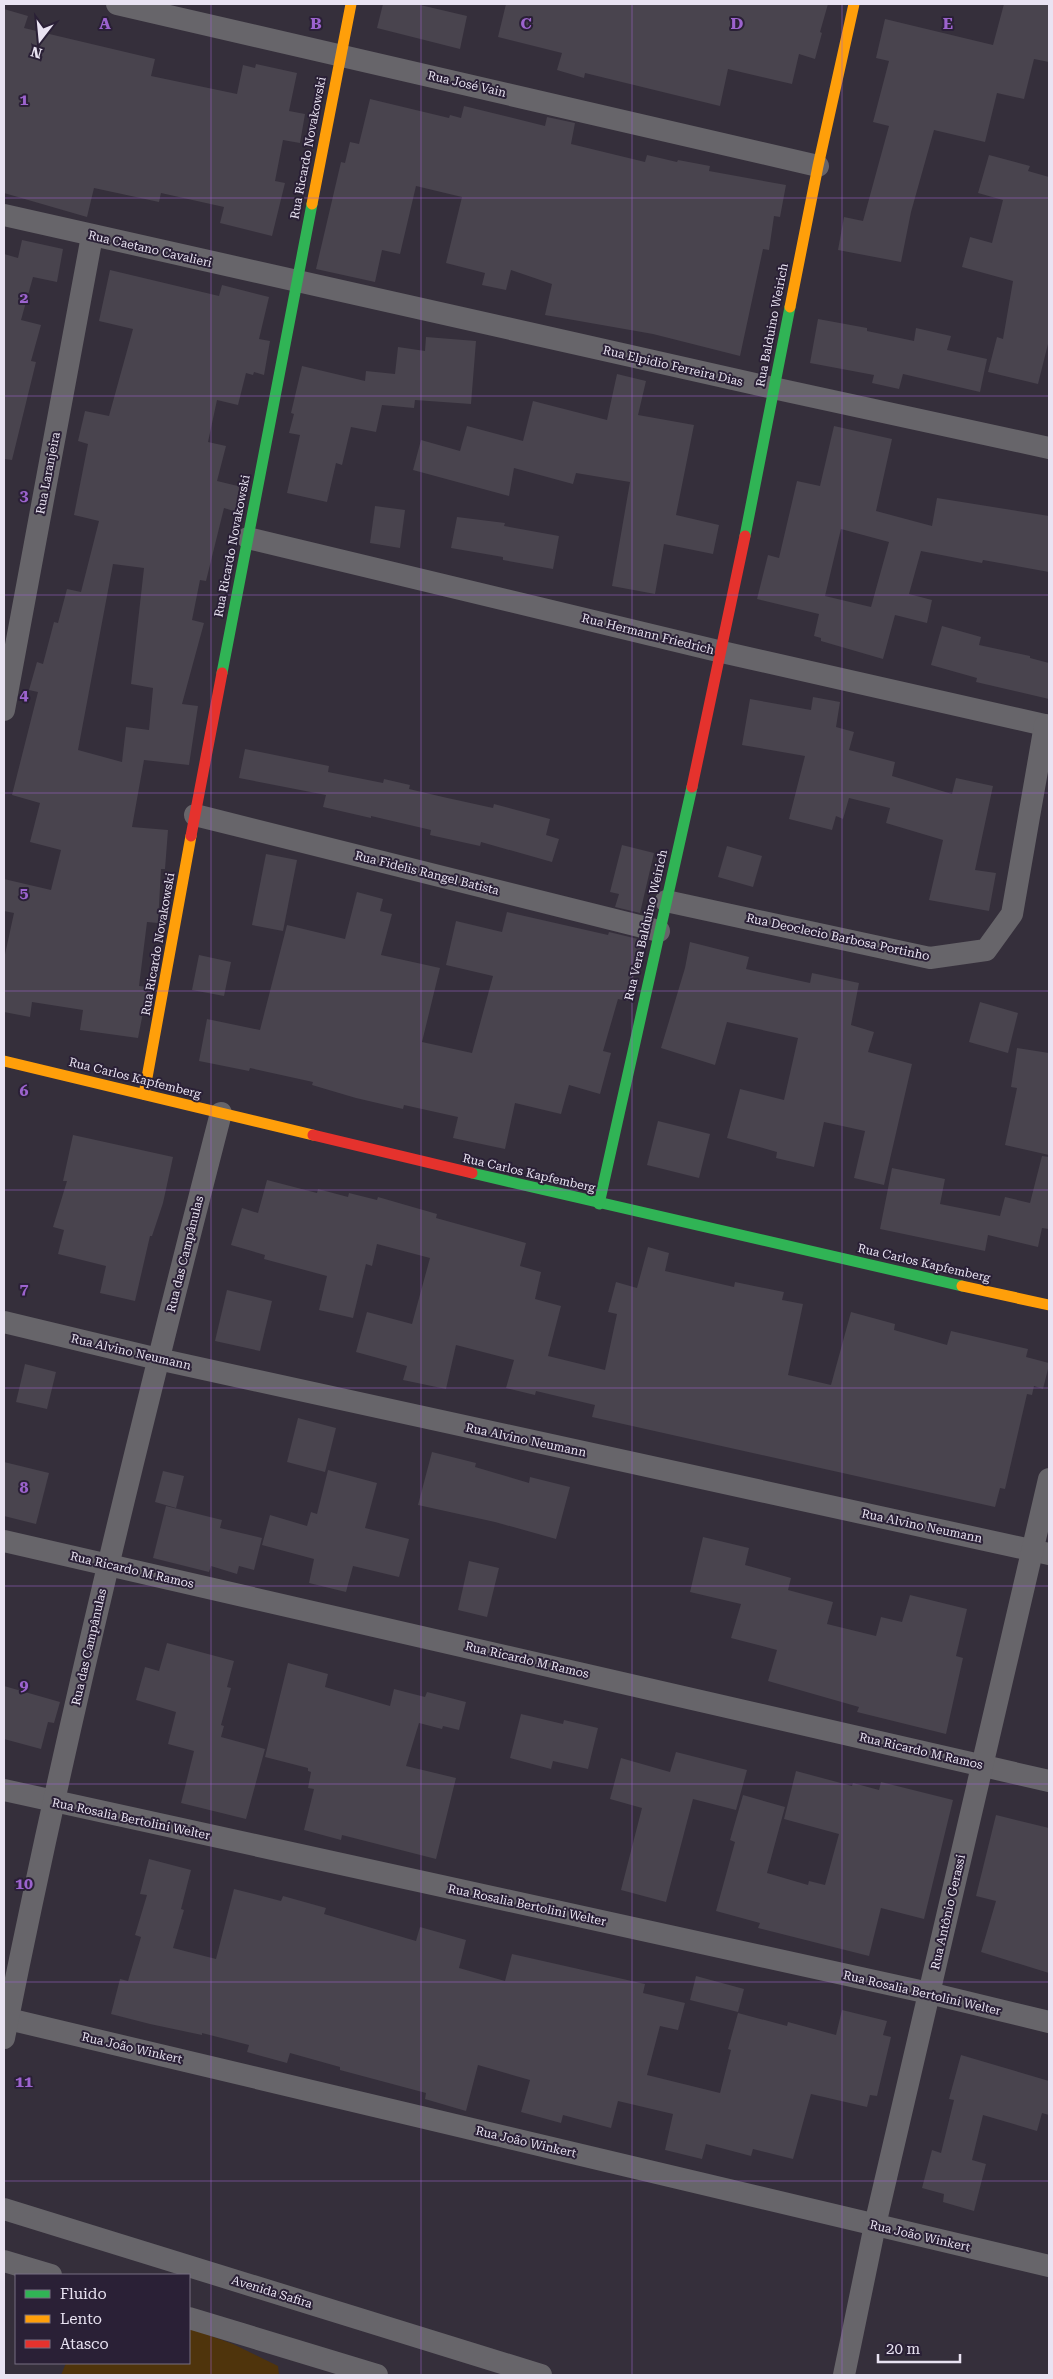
<svg xmlns="http://www.w3.org/2000/svg" width="1053" height="2379" font-family="'Roboto Serif',serif">
  <style>
    .green { fill: #4f340c }
    .building { fill: #49444e; fill-rule: evenodd }
    .lines { fill: none; stroke-linecap: round; stroke-linejoin: round }
    .street { stroke: #67656a; stroke-width: 22 }
    .fast { stroke: #30b455; stroke-width: 11 }
    .slow { stroke: #ff9f0a; stroke-width: 11 }
    .jam { stroke: #e5322d; stroke-width: 11 }
    .grid { fill: none; stroke: #9c63ce; stroke-width: 1; stroke-opacity: 0.55 }
    .labels { text-anchor: middle; stroke-width: 4; stroke-linejoin: round; paint-order: stroke }
    .street-label { font-size: 12px; fill: #e9e3f2; stroke: #2a2036 }
    .grid-label { font-size: 16px; text-anchor: middle; font-weight: bold; fill: #9c63ce; stroke: #2a2036; stroke-width: 4; stroke-linejoin: round; paint-order: stroke }
  </style>
  <rect width="100%" height="100%" fill="#352f3b"/>
  <!-- green -->
  <path class="green" d="M189,2328l44,16 45,22 1,9h-218l5,-12h123z"/>
  <!-- building -->
  <g class="building">
    <path d="M383,4h33l51,12 -7,33 -83,-21z"/>
    <path d="M506,4h322l-8,28 2,1 -7,26 -16,-5 -7,30 -64,-15 -8,37 -135,-33 -1,5 -27,-8 5,-17 -64,-16z"/>
    <path d="M1004,4h45v58l-15,-3 -10,40 -27,-6 -12,49 -51,-12 -23,82 -10,50 -63,-12 6,-33 19,4 26,-95 -16,-4 16,-61 -13,-3 9,-39 108,26z"/>
    <path d="M4,9l24,7 -4,12 131,31 -4,17 86,18 6,-29 12,3 1,-4 41,9 -8,38 16,3 -5,29 -17,-3 -8,41 10,2 -13,53 -52,-13 4,-16 -63,-14 -2,9 -65,-14 -7,29 -83,-24z"/>
    <path d="M370,99l79,19 1,-3 11,3 3,-12 81,20 2,-9 28,6 -4,21 74,18 2,-7 30,7 1,-2 32,6 -1,5 77,14 -6,32 -6,-1 -5,34 -6,-1 -23,107 -87,-22 -108,-19 7,-31 -41,-14 -5,20 -24,-5 3,-12 -39,-10 16,-66 -46,-11 -16,68 -18,-4 -7,32 -59,-13 25,-107 4,1 5,-21 9,2z"/>
    <path d="M989,155l41,11 -2,5 21,6v163l-11,44 -50,-12 9,-35 6,2 10,-58 -51,-14 8,-30 22,6 11,-43 -25,-7z"/>
    <path d="M22,240l41,9 -6,33 -24,-5 -12,43 20,5 -10,36 5,1 -24,98 -8,-1v-205l14,4z"/>
    <path d="M110,270l109,26 3,-11 47,12 -10,42 11,2 -6,34 -10,-3 -1,3 -7,-2 -8,32 -21,-5 -9,42 18,4 -9,35 25,6 -5,25 -13,-4 -18,73 -6,-1 -8,40 12,3 -22,81 16,2 -9,59 -45,-5 -12,67 36,3 -3,39h-4l-3,54 -11,-1 -8,64 9,1 -10,51 -58,-8 3,-20 -51,-8 -2,15 -26,-5v-53l10,-46 -10,-2v-32l47,11 10,-40 -31,-8 10,-39 -28,-8 26,-103 -9,-2 8,-28 6,2 11,-42 4,1 9,-34 14,3 18,-71 -25,-6 14,-71 -10,-3 7,-30 24,5 24,-87 -34,-8zM113,564l31,4 -13,116 22,4 -4,42 -23,-3 -4,35 -44,-12z"/>
    <path d="M818,319l49,9v3l47,10 2,-13 35,8 -4,14 40,9 -7,33 -77,-18 -4,15 -27,-6 2,-8 -64,-12z"/>
    <path d="M426,337l50,4 -5,63 -56,-4 -1,8 -32,-3 -6,27 -25,-5 -9,38 -6,-2 -9,39 -40,-9 13,-58 -11,-2 5,-19 -3,-1 11,-47 63,15 1,-10 29,3 3,-27 27,4z"/>
    <path d="M617,374l29,7 -8,34 56,10 -18,90 43,10 -6,29 -49,-10 -9,50 -43,-8 18,-104 -54,-9 -3,11 -59,-16 -5,28 -96,-26 8,-30 39,11 7,-25 56,15 10,-40 74,19z"/>
    <path d="M834,426l58,13 -16,72 56,15 5,-28 112,18v56l-66,-12 -1,3 -61,-12 -12,43 23,6 -5,23 -32,-8 -12,44 -62,-18v-3l-7,-2 5,-22 -62,-15 11,-44 11,3 18,-77 23,5zM841,529l48,13 -18,65 -46,-11z"/>
    <path d="M375,506l30,4 -5,38 -30,-5z"/>
    <path d="M457,517l48,6 -1,3 55,10 -6,33 -50,-9v-3l-52,-9z"/>
    <path d="M942,626l39,11 -2,8 51,11v2l19,5v36l-73,-17 1,-4 -46,-13z"/>
    <path d="M813,697l27,5 -4,25 18,5 -5,18 46,12 -3,14 60,18 4,-16 37,8 -18,84 21,3 -7,38 -60,-11 14,-60 -57,-17 4,-15 -41,-10 -6,21 -7,-3 -4,14 -43,-11 16,-63 -63,-11 8,-46 61,11z"/>
    <path d="M245,749l84,17 -1,6 55,11 1,-4 26,6 -1,4 34,8 50,11 1,-4 56,15 -4,16 13,4 -7,23 -71,-20 -1,4 -50,-11 1,-5 -60,-14v2l-48,-11 3,-12 -87,-17z"/>
    <path d="M622,845l32,8 -14,60 -25,-6 4,-13 -9,-2z"/>
    <path d="M727,846l35,10 -9,31 -35,-10z"/>
    <path d="M266,854l31,6 -14,71 -31,-6z"/>
    <path d="M357,892l26,7 -3,12 12,3 -11,41 59,13 -18,74 50,11 21,-77 -47,-11 10,-44 46,11 5,-20 101,23 1,-3 33,8 -14,61 -10,-2 -15,52 8,2 -11,41 -31,-9 -8,29 -46,-11 -10,46 -52,-11 5,-21 -54,-12 -1,4 -47,-11 -44,-13 1,-3 -63,-14 -1,3 -50,-10 8,-42 53,11 27,-105 58,14z"/>
    <path d="M690,942l59,15 -3,12 64,14 2,-10 47,10 -8,42 23,7 -6,20 44,12 -28,121 -30,-7 11,-47 -41,-9 -10,45 -38,-9 1,-6 -50,-14 13,-49 44,11 14,-62 -71,-16 -12,43 -54,-17 24,-80z"/>
    <path d="M199,955l32,7 -7,34 -32,-6z"/>
    <path d="M980,1002l38,11 -10,40 -39,-11z"/>
    <path d="M1017,1048l32,5v102l-44,-10 12,-57 -6,-1z"/>
    <path d="M658,1121l52,13 -11,44 -52,-13z"/>
    <path d="M73,1135l100,22 -10,46 -11,33h-2l-15,65 -35,-8 6,-27 -48,-12 6,-24 -11,-3 14,-46h-4z"/>
    <path d="M1042,1156l7,1v72l-7,-1 -4,19 -50,-12 -3,16 -105,-22 12,-61 53,11 -5,25 60,12 5,-19 25,6z"/>
    <path d="M267,1180l50,13 1,-4 30,8 1,-4 28,7 1,-3 59,17 -1,4 90,25 -6,23 21,6 -6,27 26,7 -13,50 57,14 12,-56 -9,-2 8,-30 21,6 11,-41 21,6 -4,18 69,16 1,-5 49,10 -2,8 21,4 -15,71 43,10 20,-73 44,12 -1,6 53,15 4,-14 77,18 -2,8 23,6v2l-6,24 -9,-3 -2,9 -5,-1 -22,95 -5,-1 -5,19 -403,-90 3,-12 -59,-14 -1,4 -29,-7 8,-28 -58,-15 -10,44 -43,-9 4,-14 -51,-14 11,-40 45,12 18,-66 -53,-14 -5,22 -6,-2 -13,54 -34,-8 8,-34 -63,-17 1,-4 -34,-10 11,-37 16,5z"/>
    <path d="M227,1290l45,11 -12,50 -45,-10z"/>
    <path d="M25,1364l31,8 -9,37 -31,-7z"/>
    <path d="M298,1418l38,10 -11,44 -38,-10z"/>
    <path d="M432,1452l44,11 -1,4 54,16 1,-6 40,10 -14,52 -61,-17 -77,-17z"/>
    <path d="M4,1462l45,11 -13,51 -32,-8z"/>
    <path d="M328,1470l49,13 -12,45 44,11 -10,38 -46,-11 -7,26 -37,-9 5,-24 -52,-14 8,-30 37,11 4,-14 6,2z"/>
    <path d="M163,1471l21,5 -8,32 -21,-6z"/>
    <path d="M166,1506l56,14 -2,8 42,10 -8,32 -15,-4 -2,8 -26,-8 -2,6 -56,-14z"/>
    <path d="M703,1537l46,11 -4,17 46,13 -3,12 45,12 -6,22 49,12 5,-19 21,5 8,-27 57,14 -11,47 7,2 -17,76 -89,-22 2,-5 -91,-26 9,-31 -46,-12 10,-34 -51,-12z"/>
    <path d="M469,1561l30,7 -12,49 -29,-7z"/>
    <path d="M167,1643l67,18 -7,26 4,1 -10,37 3,1 -3,11 44,12 -19,70 -65,-16 13,-52 -26,-7 8,-32 -40,-12 9,-33 14,4z"/>
    <path d="M288,1663l40,11 -3,13 65,19 4,-17 31,8 2,-5 39,10 -7,28 -16,-4 -1,3 -23,-6 -13,43 50,12 -20,81 -94,-24 -1,5 -37,-10 10,-41 -6,-1 3,-16 -3,-1v-3l-43,-11z"/>
    <path d="M4,1686l56,16 -6,21 -6,-1 -7,27 -37,-10z"/>
    <path d="M521,1714l42,10 1,-4 34,8 -10,41 -35,-8 -2,8 -41,-11z"/>
    <path d="M676,1752l71,18 -11,40 -43,-11 -27,103 -45,-12 21,-82 -32,-9 11,-41 49,14z"/>
    <path d="M796,1771l56,15 1,-3 26,7 2,-8 72,18 -29,119 -43,-11 -12,48 -111,-28 2,-5 -44,-12 19,-69 -5,-2 13,-45 42,12 -18,66 41,12 1,-4 16,4 14,-51 -55,-15z"/>
    <path d="M996,1815l53,13v145l-68,-21 15,-51 -20,-5z"/>
    <path d="M149,1859l42,11 -10,39 3,1 -11,38 43,11 18,-70 47,12 2,-5 43,12 -2,6 92,27 4,-14 46,13 -7,28 46,13 7,-27 133,30 -2,9 42,10 -7,27 -18,-4 -13,49 73,18 11,-43 -3,-1 10,-36 49,13 1,-4 48,13 6,-25 45,11 -4,14 8,2 -14,59 -7,-1 -3,12 -56,-13 -18,65 -40,-10 -2,7 -45,-12 -4,15 -37,-9 8,-36 -55,-13 -7,27 -48,-13 -2,8 -40,-11 9,-32 -52,-15 -12,46 -41,-12 1,-6 -86,-23v-3l-50,-14 -3,10 -40,-11 2,-7 -47,-12v2l-52,-11 -39,-10 9,-35 8,2 13,-44 -6,-2 12,-40 -7,-1z"/>
    <path d="M696,1976l48,13 -6,23 -48,-12z"/>
    <path d="M961,2055l88,26v34l-7,-2 -5,18 -54,-16 -11,45 14,4 -12,47 -31,-9 1,-8 -22,-6 10,-38 9,3 13,-53 -5,-1z"/>
  </g>
  <g class="lines">
    <!-- street -->
    <g class="street">
      <path d="M117,4l701,162"/>
      <path d="M4,215l769,173 276,60"/>
      <path d="M248,538l474,114 327,74"/>
      <path d="M4,710l88,-474"/>
      <path d="M195,815l464,116"/>
      <path d="M666,901l264,57 56,-8 26,-36 33,-189"/>
      <path d="M4,1322l154,37 891,195"/>
      <path d="M4,1541l1045,240"/>
      <path d="M4,1790l925,203 120,29"/>
      <path d="M4,2018l1045,248"/>
      <path d="M4,2038c62,-311 138,-618 217,-925"/>
      <path d="M4,2209l537,166"/>
      <path d="M4,2261l47,14"/>
      <path d="M189,2318l188,57"/>
      <path d="M844,2375l31,-150 174,-746"/>
    </g>
    <!-- fast -->
    <g class="fast">
      <path d="M745,536l45,-229"/>
      <path d="M222,673l90,-469"/>
      <path d="M472,1173l490,113"/>
      <path d="M599,1204l93,-417"/>
    </g>
    <!-- slow -->
    <g class="slow">
      <path d="M312,204l39,-200"/>
      <path d="M790,307l28,-141 36,-162"/>
      <path d="M4,1061l309,74"/>
      <path d="M144,1094l47,-258"/>
      <path d="M962,1286l87,19"/>
    </g>
    <!-- jam -->
    <g class="jam">
      <path d="M692,787l53,-251"/>
      <path d="M191,836l31,-163"/>
      <path d="M313,1135l159,38"/>
    </g>
  </g>
  <!-- grid -->
  <path class="grid" d="M211,4v2371M421,4v2371M632,4v2371M842,4v2371M4,198h1045M4,396h1045M4,595h1045M4,793h1045M4,991h1045M4,1190h1045M4,1388h1045M4,1586h1045M4,1784h1045M4,1982h1045M4,2181h1045"/>
  <g class="labels">
    <!-- street labels -->
    <g class="street-label">
      <text transform="translate(467 84) rotate(13)" y="4">Rua José Vain</text>
      <text transform="translate(308 148) rotate(-79)" y="4">Rua Ricardo Novakowski</text>
      <text transform="translate(150 249) rotate(13)" y="4">Rua Caetano Cavalieri</text>
      <text transform="translate(772 325) rotate(-79)" y="4">Rua Balduino Weirich</text>
      <text transform="translate(673 366) rotate(13)" y="4">Rua Elpidio Ferreira Dias</text>
      <text transform="translate(48 473) rotate(-79)" y="4">Rua Laranjeira</text>
      <text transform="translate(232 546) rotate(-79)" y="4">Rua Ricardo Novakowski</text>
      <text transform="translate(648 634) rotate(14)" y="4">Rua Hermann Friedrich</text>
      <text transform="translate(427 873) rotate(14)" y="4">Rua Fidelis Rangel Batista</text>
      <text transform="translate(646 925) rotate(-77)" y="4">Rua Vera Balduino Weirich</text>
      <text transform="translate(838 937) rotate(12)" y="4">Rua Deoclecio Barbosa Portinho</text>
      <text transform="translate(158 944) rotate(-80)" y="4">Rua Ricardo Novakowski</text>
      <text transform="translate(135 1078) rotate(14)" y="4">Rua Carlos Kapfemberg</text>
      <text transform="translate(529 1173) rotate(13)" y="4">Rua Carlos Kapfemberg</text>
      <text transform="translate(185 1254) rotate(-76)" y="4">Rua das Campânulas</text>
      <text transform="translate(924 1263) rotate(13)" y="4">Rua Carlos Kapfemberg</text>
      <text transform="translate(131 1352) rotate(13)" y="4">Rua Alvino Neumann</text>
      <text transform="translate(526 1440) rotate(12)" y="4">Rua Alvino Neumann</text>
      <text transform="translate(922 1526) rotate(12)" y="4">Rua Alvino Neumann</text>
      <text transform="translate(132 1570) rotate(13)" y="4">Rua Ricardo M Ramos</text>
      <text transform="translate(89 1647) rotate(-77)" y="4">Rua das Campânulas</text>
      <text transform="translate(527 1660) rotate(13)" y="4">Rua Ricardo M Ramos</text>
      <text transform="translate(921 1751) rotate(13)" y="4">Rua Ricardo M Ramos</text>
      <text transform="translate(131 1819) rotate(12)" y="4">Rua Rosalia Bertolini Welter</text>
      <text transform="translate(527 1905) rotate(12)" y="4">Rua Rosalia Bertolini Welter</text>
      <text transform="translate(948 1912) rotate(-77)" y="4">Rua Antônio Gerassi</text>
      <text transform="translate(922 1993) rotate(13)" y="4">Rua Rosalia Bertolini Welter</text>
      <text transform="translate(132 2048) rotate(13)" y="4">Rua João Winkert</text>
      <text transform="translate(526 2142) rotate(13)" y="4">Rua João Winkert</text>
      <text transform="translate(920 2236) rotate(13)" y="4">Rua João Winkert</text>
      <text transform="translate(272 2292) rotate(17)" y="4">Avenida Safira</text>
    </g>
  </g>
  <g class="grid-label">
    <text x="105" y="29">A</text>
    <text x="316" y="29">B</text>
    <text x="526" y="29">C</text>
    <text x="737" y="29">D</text>
    <text x="948" y="29">E</text>
    <text x="24" y="105">1</text>
    <text x="24" y="303">2</text>
    <text x="24" y="501">3</text>
    <text x="24" y="700">4</text>
    <text x="24" y="898">5</text>
    <text x="24" y="1096">6</text>
    <text x="24" y="1294">7</text>
    <text x="24" y="1493">8</text>
    <text x="24" y="1691">9</text>
    <text x="24" y="1889">10</text>
    <text x="24" y="2087">11</text>
  </g>
  <!-- border -->
  <rect width="1053" height="2379" fill="none" stroke="#e9e3f2" stroke-width="10"/>
  <!-- legend -->
  <rect x="15" y="2274" width="175" height="90" fill="#2a2036" stroke="#766e81"/>
  <rect x="25" y="2290" width="25" height="8" fill="#30b455" stroke="#766e81"/>
  <text x="60" y="2299" font-size="15" fill="#e9e3f2">Fluido</text>
  <rect x="25" y="2315" width="25" height="8" fill="#ff9f0a" stroke="#766e81"/>
  <text x="60" y="2324" font-size="15" fill="#e9e3f2">Lento</text>
  <rect x="25" y="2340" width="25" height="8" fill="#e5322d" stroke="#766e81"/>
  <text x="60" y="2349" font-size="15" fill="#e9e3f2">Atasco</text>
  <!-- north arrow -->
  <g transform="translate(40 40) rotate(196)" stroke="#2a2036" stroke-width="4" paint-order="stroke">
  <path d="M0-4L9 19L0 12L-9 19Z" fill="#e9e3f2"/>
  <text y="-8" font-size="14" font-weight="bold" text-anchor="middle" fill="#e9e3f2">N</text>
  </g>
  <!-- scale -->
  <path d="M878 2354v8h82v-8" fill="none" stroke="#e9e3f2" stroke-width="2.5"/>
  <text x="886" y="2354" font-size="15" fill="#e9e3f2" stroke="#2a2036" stroke-width="4" paint-order="stroke">20 m</text>
</svg>
